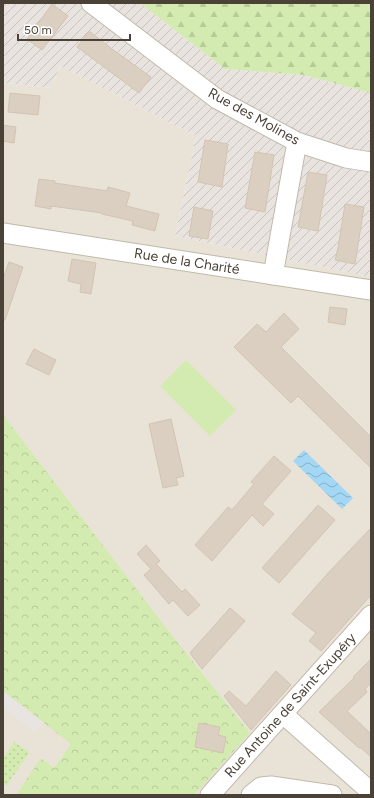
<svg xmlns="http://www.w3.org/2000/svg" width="374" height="798" font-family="Figtree,sans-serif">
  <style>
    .residential { fill: #e9e3d7 }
    .industrial { fill: url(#industrial-furrows) }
    .grass { fill: url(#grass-dots) }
    .forest { fill: url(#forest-firs) }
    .park { fill: url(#park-crowns) }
    .garden { fill: #d3ebb0 }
    .parking { fill: #e7e4e1 }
    .water { fill: url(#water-waves) }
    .building { fill: #dbcfc1; stroke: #d3c4b1 }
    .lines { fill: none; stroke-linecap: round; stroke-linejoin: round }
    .minor-casing { stroke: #c1b9ab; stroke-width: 21 }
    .minor { stroke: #fff; stroke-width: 19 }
    .labels { text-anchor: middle; stroke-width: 3; stroke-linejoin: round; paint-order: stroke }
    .street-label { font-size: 14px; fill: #4a4137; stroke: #fff }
  </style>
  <defs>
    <pattern id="industrial-furrows" width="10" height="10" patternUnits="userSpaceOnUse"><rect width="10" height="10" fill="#e8e3de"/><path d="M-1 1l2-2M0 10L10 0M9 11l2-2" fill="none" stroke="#c8c4bf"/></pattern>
    <pattern id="grass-dots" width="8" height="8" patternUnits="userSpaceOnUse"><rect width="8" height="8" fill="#d3ebb0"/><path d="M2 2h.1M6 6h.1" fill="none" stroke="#b7cb98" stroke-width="1.8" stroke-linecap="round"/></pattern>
    <pattern id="forest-firs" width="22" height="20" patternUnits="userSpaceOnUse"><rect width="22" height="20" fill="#d3ebb0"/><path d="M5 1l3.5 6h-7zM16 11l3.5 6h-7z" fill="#b7cb98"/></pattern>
    <pattern id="park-crowns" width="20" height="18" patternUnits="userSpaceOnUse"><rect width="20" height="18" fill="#d3ebb0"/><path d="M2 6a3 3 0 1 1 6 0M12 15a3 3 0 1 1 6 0" fill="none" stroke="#b7cb98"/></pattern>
    <pattern id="water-waves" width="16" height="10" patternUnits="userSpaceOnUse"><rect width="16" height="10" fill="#a3d7f4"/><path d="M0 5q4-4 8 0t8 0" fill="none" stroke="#87b0c6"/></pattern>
  </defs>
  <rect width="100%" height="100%" fill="#f5f1e9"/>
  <!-- residential -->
  <path class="residential" d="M60,66l136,70 -21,100 195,41 1,-5v523h-368v-712l49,5z"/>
  <!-- industrial -->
  <path class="industrial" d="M3,3h137l85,66 79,6 67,18 -1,184 -195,-41 21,-100 -136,-70 -8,22 -49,-5z"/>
  <!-- grass -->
  <path class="grass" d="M14,742l16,10 -24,34 -3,-2v-26z"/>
  <!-- forest -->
  <path class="forest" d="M140,3h231v90l-67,-18 -79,-6z"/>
  <!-- park -->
  <path class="park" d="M3,415l171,223 76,95 -56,62h-178l25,-37 13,10 17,-24 -68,-53z"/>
  <!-- garden -->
  <path class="garden" d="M186,360l50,50 -26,26 -50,-50z"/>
  <!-- parking -->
  <path class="parking" d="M3,691l40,31 -8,10 -32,-24z"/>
  <!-- water -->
  <path class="water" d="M304,450l49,48 -11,11 -49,-48z"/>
  <!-- building -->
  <g class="building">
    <path d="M52,4l16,12 -26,34 -15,-11z"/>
    <path d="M89,31l23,18 39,28 -12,16 -62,-46z"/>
    <path d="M10,93l30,3 -2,19 -30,-3z"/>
    <path d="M3,125l13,2 -2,16 -11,-2z"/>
    <path d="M205,140l23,4 -6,43 -24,-5z"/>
    <path d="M255,152l19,3 -9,57 -20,-4z"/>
    <path d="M308,172l19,3 -9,56 -20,-4z"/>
    <path d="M39,179l16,2v2l52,8 1,-4 22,6 -4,13 33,8 -4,17 -23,-6 1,-4 -31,-7v-1l-51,-7v3l-16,-3z"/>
    <path d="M345,204l19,3 -9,57 -20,-4 3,-12z"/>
    <path d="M194,207l19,4 -5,28 -19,-3z"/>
    <path d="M72,259l24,4 -5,31 -11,-2 1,-8 -13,-3z"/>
    <path d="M9,262l14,5 -18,53h-2v-41z"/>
    <path d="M330,307l17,2 -2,16 -17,-3z"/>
    <path d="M284,313l15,16 -18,18 90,90v31l-73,-72 -7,7 -57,-56 23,-23 9,8z"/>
    <path d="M34,349l22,11 -7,15 -23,-11z"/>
    <path d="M171,419l13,57 -8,2 2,7 -15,3 -14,-64z"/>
    <path d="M274,456l17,15 -29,33 12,10 -11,12 -11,-11 -40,46 -17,-16 33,-38 4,3 22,-26 -3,-2z"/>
    <path d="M318,505l17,15 -56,63 -17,-15z"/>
    <path d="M371,528v67l-50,56 -12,-10 7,-8 -24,-19 37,-42z"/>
    <path d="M146,545l14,16 -4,3 26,28 3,-3 15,16 -12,11 -15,-16 -4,4 -25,-29 7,-6 -14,-15z"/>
    <path d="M230,608l15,13 -43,48 -12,-16z"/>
    <path d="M371,659v24l-6,6 2,3 -20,19 24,23v23l-11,-10 -1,1 -40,-36 35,-34 -1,-1z"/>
    <path d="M276,671l15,14 -40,45 -27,-34 5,-5 17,15z"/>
    <path d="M199,723l21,4 -2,8 8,2 -3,16 -28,-6z"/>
  </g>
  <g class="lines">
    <defs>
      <g id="minor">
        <path d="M91,3l126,96 80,43 49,16 25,4"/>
        <path d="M3,233l368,57"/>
        <path d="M273,275l24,-133"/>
        <path d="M283,714l88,78"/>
        <path d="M210,795l161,-180"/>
        <path d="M251,795l10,-8 10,-1 61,9"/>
      </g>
    </defs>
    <!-- minor casing -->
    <use href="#minor" class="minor-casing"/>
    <!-- minor -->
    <use href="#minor" class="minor"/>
  </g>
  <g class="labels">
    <!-- street labels -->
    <g class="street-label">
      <text transform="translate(254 116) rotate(29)" y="5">Rue des Molines</text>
      <text transform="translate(187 261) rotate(9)" y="5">Rue de la Charité</text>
      <text transform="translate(290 705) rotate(-48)" y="5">Rue Antoine de Saint-Exupéry</text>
    </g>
  </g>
  <!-- border -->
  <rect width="374" height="798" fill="none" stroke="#4a4137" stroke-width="8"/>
  <!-- scale -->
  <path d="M18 34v6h112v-6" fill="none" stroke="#4a4137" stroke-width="2"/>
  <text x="24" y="34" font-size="12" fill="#4a4137" stroke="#ffffff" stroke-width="3" paint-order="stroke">50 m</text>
</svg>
